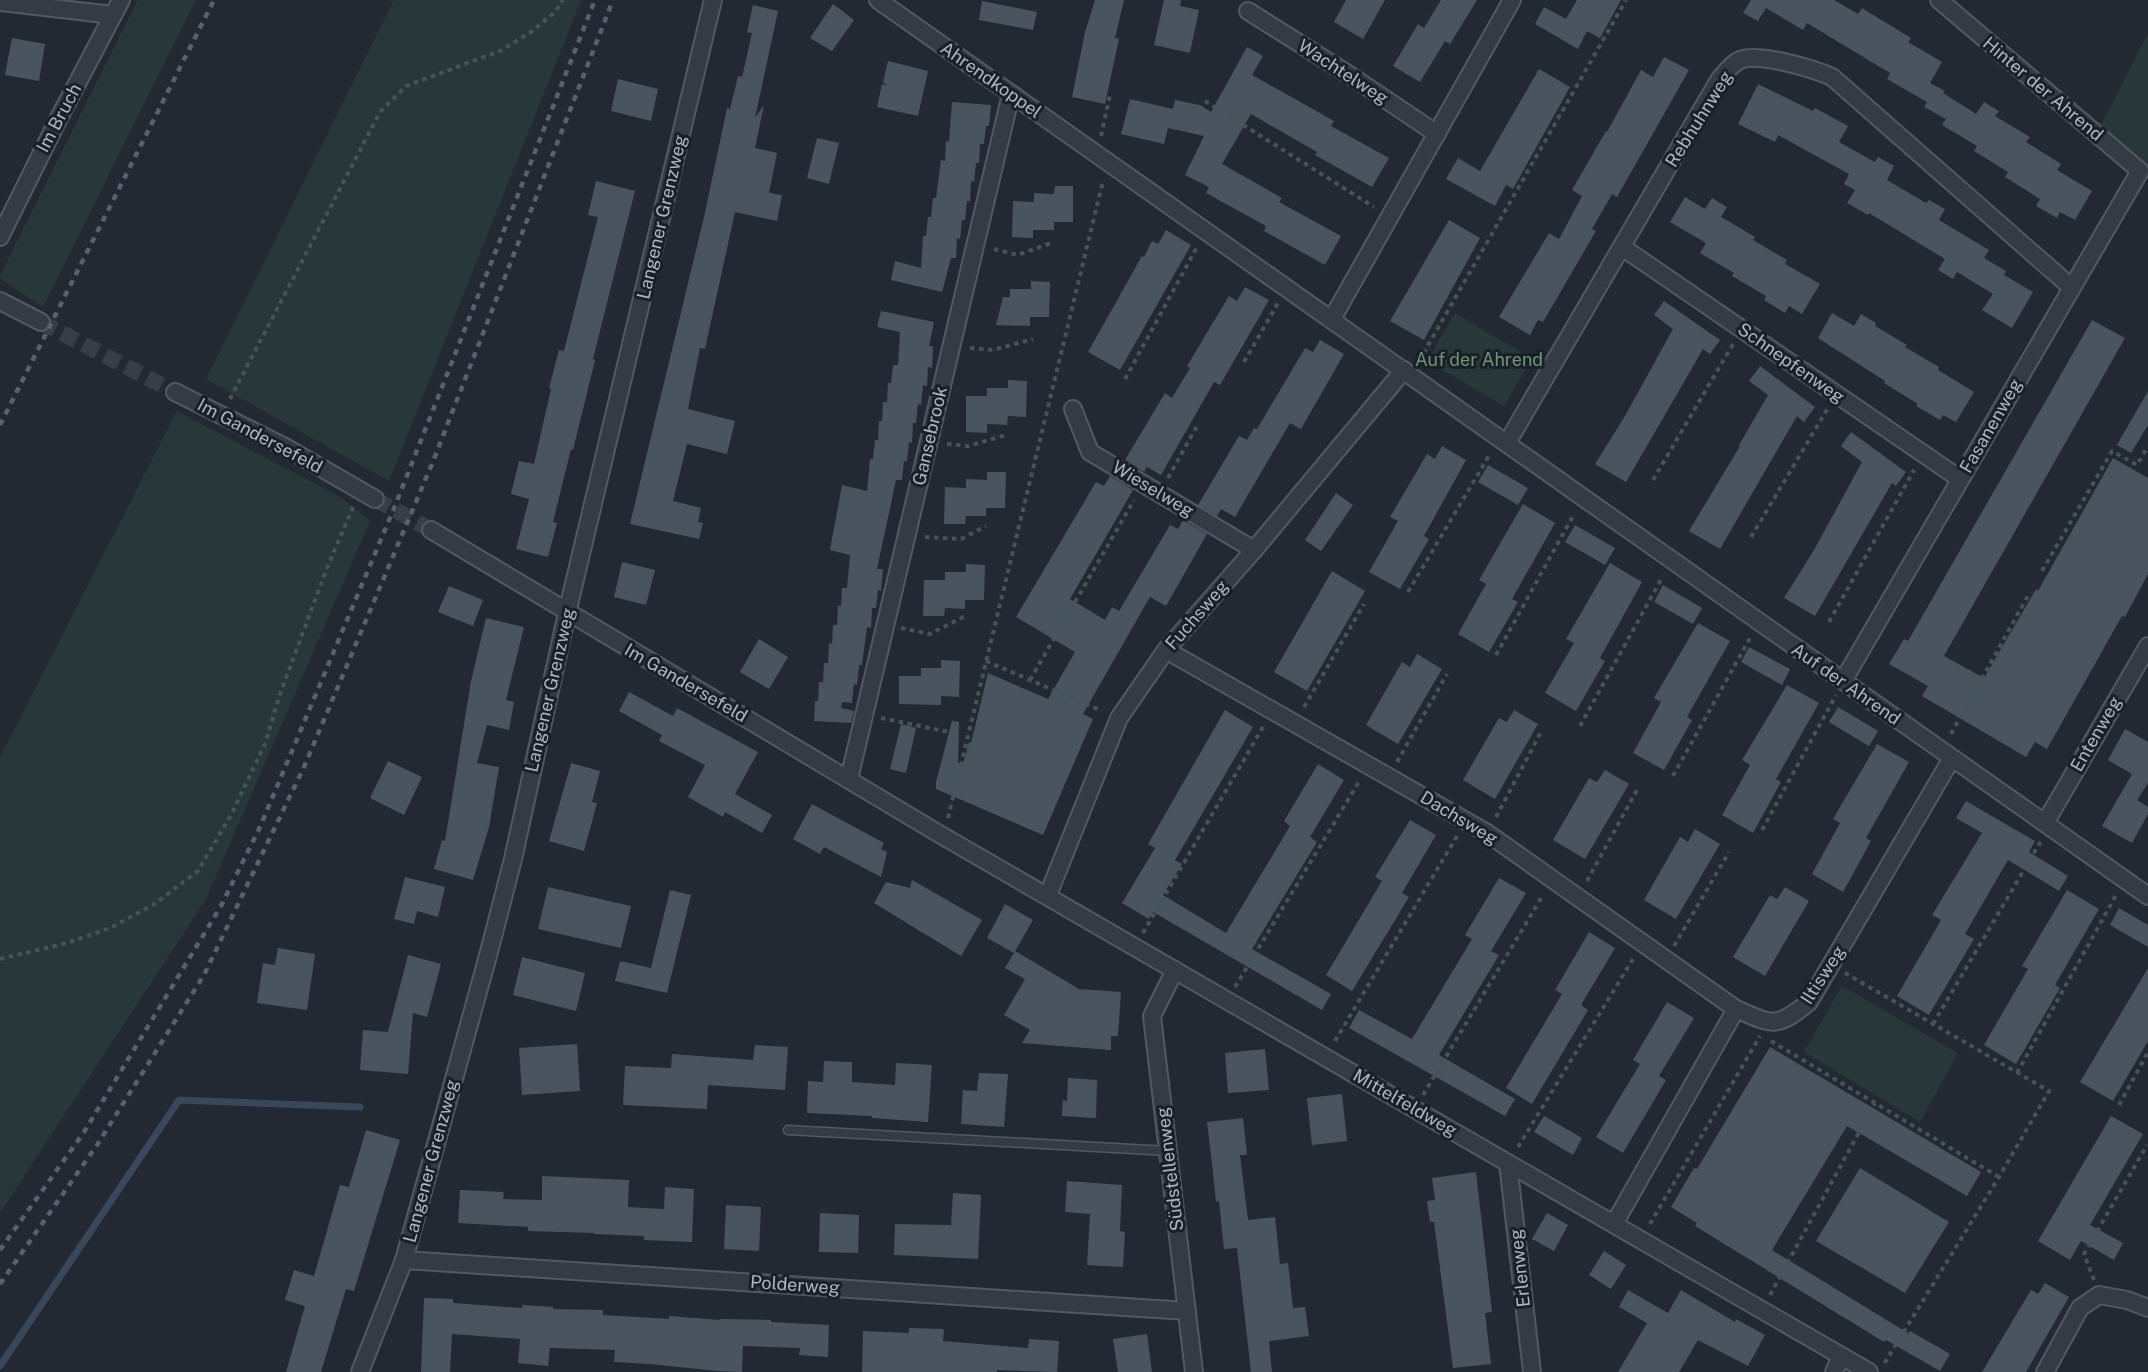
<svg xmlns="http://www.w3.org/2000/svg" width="2148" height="1372" font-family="'Public Sans',sans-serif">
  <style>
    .green { fill: #283838 }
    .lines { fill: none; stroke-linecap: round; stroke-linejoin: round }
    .stream { stroke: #39475a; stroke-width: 7 }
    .building { fill: #4a545f }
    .street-tunnel { stroke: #373e48; stroke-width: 16; stroke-dasharray: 16 8; stroke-linecap: butt }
    .lane-casing { stroke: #525962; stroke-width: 11 }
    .street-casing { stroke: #525962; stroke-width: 20 }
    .path { stroke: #455456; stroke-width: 4; stroke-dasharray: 4.5 4.5; stroke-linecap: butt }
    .lane { stroke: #353b44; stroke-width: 8 }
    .street { stroke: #353b44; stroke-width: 16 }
    .rail { stroke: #59616c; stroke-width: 4.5; stroke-dasharray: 6 6; stroke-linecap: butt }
    .labels { text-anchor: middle; stroke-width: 6; stroke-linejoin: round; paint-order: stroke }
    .street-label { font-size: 18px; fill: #afb6c1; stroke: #1a2028 }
    .park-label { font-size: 18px; fill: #719479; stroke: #1a2028 }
  </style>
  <rect width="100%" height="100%" fill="#222933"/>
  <!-- green -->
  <g class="green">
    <path d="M138,0h58l-153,307 -43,-28v-3z"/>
    <path d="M394,0h187l-192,481 -183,-102z"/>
    <path d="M2148,33v134l-49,-38z"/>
    <path d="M1455,313l77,46 -28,47 -77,-45z"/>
    <path d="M177,411l165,87 28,23 -164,378 -206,314v-456z"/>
    <path d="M1842,986l116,67 -38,69 -116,-70z"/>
  </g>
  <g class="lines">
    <!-- stream -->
    <path class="stream" d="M0,1366l179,-266 181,7"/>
  </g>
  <!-- building -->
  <g class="building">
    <path d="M1095,0h29l-9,38 4,1 -14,65 -33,-7 13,-65z"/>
    <path d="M1164,0h17l-1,6 19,4 -9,43 -36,-8z"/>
    <path d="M1346,0h39l-22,39 -29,-17z"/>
    <path d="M1441,0h36l-27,44 -5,-3 -25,41 -27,-16 25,-42 6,4z"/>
    <path d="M1577,0h44l-21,38 -13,-7 -9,18 -43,-25 9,-17 22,12z"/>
    <path d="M1751,0h83l24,14 4,-6 49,30 -3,4 34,20 -12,21 15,8 -2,2 33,21 8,-12 15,9 -4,5 35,21 -4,5 35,22 -4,6 35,21 -17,29 -15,-8 -3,6 -21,-12 4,-7 -35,-22 3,-5 -34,-21 3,-5 -35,-21 4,-6 -22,-12 3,-5 -40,-23 3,-6 -83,-50 -4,7 -37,-22 -8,13 -15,-8z"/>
    <path d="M982,1l55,11 -4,18 -54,-10z"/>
    <path d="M833,4l21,16 -22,31 -22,-13z"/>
    <path d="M753,5l25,6 -23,107 9,-13 -9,43 22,5 -8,40 13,2 -5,26 -42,-9 -30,137 -5,-1 -12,61 47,12 -8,33 -40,-10 -14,57 28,7 -3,14 5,1 -4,16 -69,-15 74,-307 23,-109 3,1 8,-33 4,1 10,-44 -5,-1z"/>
    <path d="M12,38l33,6 -6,37 -34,-6z"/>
    <path d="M1247,47l16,9 -11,19 82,46 -3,5 58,32 -17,29 -57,-32 2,-3 -66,-38 -29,50 60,34 -3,4 62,34 -16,29 -61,-34 2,-5 -60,-33 3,-6 -24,-12 19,-39 -36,-8 -4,16 -43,-10 9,-35 43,10 2,-9 25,5 11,7z"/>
    <path d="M1664,57l25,13 -72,127 -5,-3 -20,35 4,2 -53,91 -5,-2 -8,15 -31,-18 50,-84 10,6 23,-43 -10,-6 34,-59 1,1 34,-62 12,7z"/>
    <path d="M888,61l40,10 -10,45 -41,-9 5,-23 6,2 -5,-4z"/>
    <path d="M1539,69l31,18 -57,102 -7,-4 -11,21 -49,-27 12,-21 22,13z"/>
    <path d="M618,79l40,10 -7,32 -40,-10z"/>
    <path d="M1758,84l55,27 2,-3 33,18 -9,16 36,20 3,-5 16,9 -7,14 39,23 3,-3 16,9 -6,11 50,30 -5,8 22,13 -2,4 29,17 -21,36 -30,-18 11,-16 -36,-22 -4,7 -15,-9 7,-11 -76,-46 -1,2 -21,-12 8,-13 -11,-6 5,-10 -71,-39 -3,7 -37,-18z"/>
    <path d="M952,102l39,3 -2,21h-3l-2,18h-4l-1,19h-3l-2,19 -3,-1 -1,20h-3l-2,19h-3l-2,19 -3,-1 -1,20h-5l-9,34 -51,-12 4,-19 26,7 2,-32h3l2,-19h3l2,-19h3l5,-38 4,1 1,-20 3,1z"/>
    <path d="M817,138l22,5 -10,41 -22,-6z"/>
    <path d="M596,181l39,10 -42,168 2,1 -22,90 -2,-1 -18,73 4,1 -9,34 -32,-8 13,-50 -18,-5 8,-33 15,3 17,-75 -2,-1 10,-38 5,1 34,-134 -10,-2z"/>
    <path d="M1055,186h18v36h-19v8h-21v8l-21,-1 1,-36 21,1v-9l20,1z"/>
    <path d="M1685,197l20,12 7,-11 15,9 -6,10 34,20 -2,3 34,20 -2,4 35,20 -18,30 -13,-8 -4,7 -21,-13 2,-4 -34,-20 2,-3 -34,-20 6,-10 -36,-21z"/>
    <path d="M1449,220l31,18 -56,102 -34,-19z"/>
    <path d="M1166,230l25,15 -71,125 -32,-18 54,-96 2,1 8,-16 6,3z"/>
    <path d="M1031,281l19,1 -1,35h-19v9l-34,-1 7,-28h7v-8h21z"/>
    <path d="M1245,287l24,13 -49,85 -6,-3 -53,93 -14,-8 -3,5 -19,-12 40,-67 7,5 18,-30 -3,-2 42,-70 8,5z"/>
    <path d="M1664,301l56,39 -10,14 -7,-5 -77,133 -31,-18 30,-48 48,-87 -19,-14z"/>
    <path d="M881,311l53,11 -5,24h4l-1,22 -4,-1 -1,19 -4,-1 -2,20 -3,-1 -2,19h-3l-1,20 -3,-1 -2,20 -3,-1 -2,19h-6l-19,89h6l-2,22 -3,-1 -2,18h-4l-1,20 -4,-1 -5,38h-3l-2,20 -3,-1 -2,19 -10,-1 -1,6 13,3 -3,12 -37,-2 1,-20h3l1,-19h4l1,-19h4l1,-20 3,1 1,-19h4l1,-19h3l1,-18h5l3,-33 -20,-5 12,-65 25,6 3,-32h3l2,-19h3l1,-19h3l1,-19h4l1,-19h3l2,-18h5l2,-33 -23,-5z"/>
    <path d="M1832,313l22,13 7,-12 15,9 -1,3 32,19 -2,2 34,20 -1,3 36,22 -18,30 -13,-7 -3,5 -24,-14 2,-2 -34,-21 1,-2 -67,-43z"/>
    <path d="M2092,320l33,18 -181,318 40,22 52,-89 2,2 75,-133 35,20v96l-23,43 -3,-1 -75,133 -12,-7 -9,15 -104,-61 6,-10 -39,-22 15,-25 4,2z"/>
    <path d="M1320,340l24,14 -43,75 -11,-6 -55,94 -14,-8 -4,7 -19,-11 41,-69 8,4 7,-12 3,1 48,-81 8,4z"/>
    <path d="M1760,366l55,41 -11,15 -7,-6 -77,133 -31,-18 51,-85 -1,-1 29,-50 -19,-14z"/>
    <path d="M1008,380l19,1 -1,36 -18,-1 -1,9 -20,-1v9l-21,-1v-36h21v-8h21z"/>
    <path d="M2148,391v34l-17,28 -14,-8z"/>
    <path d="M1851,432l55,40 -10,14 -4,-3 -77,133 -31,-18 30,-48 48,-88 -21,-16z"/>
    <path d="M1442,446l24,14 -42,76 5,3 -29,50 -31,-17 29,-51 -8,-4 37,-63 8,5z"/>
    <path d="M1488,465l40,23 -10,17 -40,-23z"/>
    <path d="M987,472h19l-1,36h-19v8h-20l-1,8h-21l1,-37 21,1v-9l21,1z"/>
    <path d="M1110,476l23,14 -63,109 35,21 7,-13 7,4 51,-86 8,4 5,-9 24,14 -41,72 -16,-9 -67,117 10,5 -50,116 -107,-46v-7l16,-61 7,1 -1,41 5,1 6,-22 2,1 17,-70 60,26 27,-47 -59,-35 80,-135 8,4z"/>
    <path d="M1336,493l17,12 -32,46 -16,-11z"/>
    <path d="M1523,504l32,19 -43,76 6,3 -29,50 -31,-18 28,-50 -7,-4z"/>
    <path d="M1575,525l40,23 -10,17 -40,-23z"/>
    <path d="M622,562l33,8 -9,35 -32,-8z"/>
    <path d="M1610,563l32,19 -42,76 5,3 -29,50 -31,-18 29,-50 -8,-4z"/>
    <path d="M966,564l19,1 -1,35h-19v9l-20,-1 -1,8h-21l1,-36h21v-8h21z"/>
    <path d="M1332,571l33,20 -58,100 -33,-19z"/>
    <path d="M1663,585l39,23 -9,16 -39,-22z"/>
    <path d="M449,586l34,14 -10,26 -35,-14z"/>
    <path d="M486,618l38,9 -18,73 8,2 -5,28 -22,-5 -10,38 22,4 -10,60 -16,53 -39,-11 8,-29 3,1 26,-160z"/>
    <path d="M1698,623l32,18 -43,76 5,3 -28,50 -31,-17 28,-51 -7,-4z"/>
    <path d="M759,639l29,18 -19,32 -29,-17z"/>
    <path d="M1749,647l41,22 -8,16 -41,-23z"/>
    <path d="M1417,654l25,15 -44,75 -32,-19 36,-63 8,5z"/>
    <path d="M941,660l19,1 -1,36 -18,-1v9l-42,-1v-28h22v-8h20z"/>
    <path d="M1787,685l32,18 -43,76 5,3 -28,51 -31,-18 28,-50 -8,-5z"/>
    <path d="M629,692l44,24 4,-8 81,44 -23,42 37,21 -10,18 -37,-21 -2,5 -35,-20 17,-32 -46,-24 3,-6 -43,-24z"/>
    <path d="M1838,707l40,24 -9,15 -40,-24z"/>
    <path d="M1225,710l28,17 -78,133 7,4 -19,31 63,38 64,-107 -6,-5 34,-57 26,16 -34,57 7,5 -65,107 79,45 -9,16 -169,-98 -4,7 -27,-16 33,-55 -7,-4z"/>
    <path d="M1514,710l24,14 -43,75 -32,-19 36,-62 8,4z"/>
    <path d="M901,724l15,4 -10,45 -16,-4z"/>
    <path d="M2125,729l23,13v41l-11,17 11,7v7l-16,29 -30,-17 30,-52 -24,-14z"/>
    <path d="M1877,744l32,18 -43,76 5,3 -28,51 -31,-18 28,-51 -7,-4z"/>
    <path d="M388,761l34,16 -18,38 -34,-17z"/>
    <path d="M571,763l29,8 -8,31 5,1 -13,48 -35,-10z"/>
    <path d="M1605,770l24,14 -44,75 -32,-19 36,-62 8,4z"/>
    <path d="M1966,801l69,40 -6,11 39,24 -9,15 -51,-31 -43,74 9,5 -45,76 -32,-19 44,-76 -9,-5 50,-82 -26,-15z"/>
    <path d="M812,804l72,39 -3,6 6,3 -6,25 -57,-30 -4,7 -27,-15z"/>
    <path d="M1410,820l26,15 -34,58 7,4 -57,94 -26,-16 56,-94 -7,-4z"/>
    <path d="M1695,829l25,15 -44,75 -32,-19 36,-63 8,5z"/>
    <path d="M405,877l40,10 -7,30 -21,-6 -3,13 -20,-5z"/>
    <path d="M1499,878l27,15 -35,58 8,4 -60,100 76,44 -10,17 -156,-88 10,-18 53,29 60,-100 -7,-4z"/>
    <path d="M912,880l70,40 -21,36 -87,-53 12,-21 24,6z"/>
    <path d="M548,887l83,19 -10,42 -83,-19z"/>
    <path d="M1785,887l24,14 -44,75 -32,-19 37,-62 7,4z"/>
    <path d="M670,890l21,5 -24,98 -52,-12 5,-20 31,7z"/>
    <path d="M2067,890l32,19 -44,76 5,3 -44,76 -32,-19 44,-76 -6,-3z"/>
    <path d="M1005,904l28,16 -19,33 -27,-15z"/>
    <path d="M2119,908l29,17v22l-38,-22z"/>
    <path d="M1589,932l26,16 -34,57 7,5 -56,94 -26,-16 56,-94 -7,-4z"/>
    <path d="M278,948l37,6 -8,56 -50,-7 6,-40 12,2z"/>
    <path d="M1015,951l64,38 42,3 -3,44h-7v14l-89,-7 8,-13 -26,-15 21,-36 -20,-11z"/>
    <path d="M408,955l33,9 -14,53 -14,-4 -5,61 -48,-4 3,-40 25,2z"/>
    <path d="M522,957l63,16 -9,38 -63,-16z"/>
    <path d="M2148,968v73l-35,60 -33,-19z"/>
    <path d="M1667,1002l27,16 -35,58 7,4 -43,73 -27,-16 44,-73 -7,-4z"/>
    <path d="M577,1044l3,47 -58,4 -3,-47z"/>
    <path d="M755,1045l33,2 -3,43 -77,-5 -1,24 -84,-4 2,-39 46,2 1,-14 81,6z"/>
    <path d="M1770,1047l211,125 -14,24 -120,-70 -75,124 136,83 2,-2 40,23 -10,17 -54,-31 -2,2 -189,-116 2,-3 -26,-16 23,-39 3,1z"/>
    <path d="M1265,1049l4,41 -41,3 -3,-40z"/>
    <path d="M824,1061l28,1v20l43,3 1,-22 36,2 -4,57 -56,-4v-2l-65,-3 1,-32 15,1z"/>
    <path d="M979,1073l29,1 -4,53 -43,-3 2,-34 14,1z"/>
    <path d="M1068,1078l29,2 -1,38 -34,-2 1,-16 4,1z"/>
    <path d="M1342,1094l5,47 -35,4 -5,-47z"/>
    <path d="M1544,1116l38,22 -9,17 -39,-23z"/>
    <path d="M2111,1116l32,18 -53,91 33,18 -9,17 -33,-19 -11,19 -32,-19z"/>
    <path d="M1243,1118l4,37h-7l8,65 27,-3 5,47 8,-1 5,45 12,-1 4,29 -40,5 3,31h-21l-14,-124 -13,1 -5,-48 -3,1 -3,-30 -6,-50z"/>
    <path d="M366,1130l34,10 -46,151 -8,-2 -25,83h-35l19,-66 -20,-6 9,-30 20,6 26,-91 9,2z"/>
    <path d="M1860,1168l89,54 -44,71 -89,-52z"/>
    <path d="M1476,1172l16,140 -7,1 6,51 -38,4 -19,-146h-4l-3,-21 8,-1 -3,-22z"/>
    <path d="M542,1176l87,4 -1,27 36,2 1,-22 29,2 -2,53 -48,-2v-4l-50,-2v-1l-66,-2v-4l-70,-4 2,-33 44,2 -1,7 39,1z"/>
    <path d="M1067,1181l55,4 -2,46 5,1 -2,35 -36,-2 3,-51 -25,-2z"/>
    <path d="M953,1193l28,2 -3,64 -84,-4 1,-31 56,1z"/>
    <path d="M726,1205l35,2 -2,44 -35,-2z"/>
    <path d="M820,1213l39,2 -1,38 -39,-1z"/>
    <path d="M1547,1213l21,12 -14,26 -22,-12z"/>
    <path d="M1604,1251l22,14 -15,24 -22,-14z"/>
    <path d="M2045,1283l24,14 -43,75h-44l49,-82 7,4z"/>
    <path d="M1628,1290l40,23 13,-23 54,32 1,-3 29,16 -17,31 -50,-26 -19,32h-61l29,-49 -28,-16z"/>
    <path d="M424,1298l29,1v4l69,5v-3l31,2v2l50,1v5l66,4v-3l51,4v-1l51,1v2l58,3 -1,32 -29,-2 1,-7 -57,-2 -1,26 -24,-1 -69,-7 -35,-2 1,-12 -65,-2 -2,18 -30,-3 2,-24 -68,-5 -2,38h-29z"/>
    <path d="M909,1328l35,1 -1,12 85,7 1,-9 30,2 -2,31 -60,-2v2h-135l1,-41 46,2z"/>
    <path d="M1147,1334l5,38h-34l-5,-33z"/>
  </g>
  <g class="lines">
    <!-- street-tunnel -->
    <g class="street-tunnel">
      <path d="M41,322l134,70"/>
      <path d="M375,499l56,31"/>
    </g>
    <defs>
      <path id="lane" d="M788,1130l380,21"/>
      <g id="street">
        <path d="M878,0l1270,896"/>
        <path d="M0,2l113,13"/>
        <path d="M1248,11l103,65 86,58"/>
        <path d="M0,237l61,-123 60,-114"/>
        <path d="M1622,247l338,232"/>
        <path d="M0,301l41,21"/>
        <path d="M1332,319l180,-319"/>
        <path d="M175,392l110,55 90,52"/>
        <path d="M1073,409l17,43 164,98"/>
        <path d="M1507,443l212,-363c6,-7 12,-16 21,-20 18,-8 74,9 92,17l239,210"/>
        <path d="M431,530l510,305 928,537"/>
        <path d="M1166,650l321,183 249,176"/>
        <path d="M1843,681l297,-510 -201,-171"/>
        <path d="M849,779l162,-685"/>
        <path d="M2045,823l103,-177"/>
        <path d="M1048,895l71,-177 47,-68 88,-100 150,-180"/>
        <path d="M1175,970l-23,46 42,356"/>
        <path d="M1508,1163l24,209"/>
        <path d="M1614,1224l122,-215c37,16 40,20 73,-7l143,-244"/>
        <path d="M404,1260l783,51"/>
        <path d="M360,1372l44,-112 85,-308 24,-93 54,-246 146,-613"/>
        <path d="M1834,1372l7,-16"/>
        <path d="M2045,1372l35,-64 19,-13 28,5 21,8"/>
      </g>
    </defs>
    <!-- lane casing -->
    <use href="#lane" class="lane-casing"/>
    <!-- street casing -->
    <use href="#street" class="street-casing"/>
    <!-- path -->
    <g class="path">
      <path d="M1205,101l169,106"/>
      <path d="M1101,136l9,-41"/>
      <path d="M994,249l24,6 36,-13"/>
      <path d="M970,348l23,2 40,-11"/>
      <path d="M1419,361l207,-361"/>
      <path d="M1244,362l34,-59"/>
      <path d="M1125,379l72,-132"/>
      <path d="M230,399l150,-287 26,-26 94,-35 31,-19 24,-20 8,-12"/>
      <path d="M947,444l21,2 38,-11"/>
      <path d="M1168,478l29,-52"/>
      <path d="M1653,480l80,-136"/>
      <path d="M925,537l36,2 25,-13"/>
      <path d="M1751,537l77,-129"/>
      <path d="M2042,571l70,-120 25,14 11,-19"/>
      <path d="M1408,592l82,-138"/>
      <path d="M1829,622l85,-152"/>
      <path d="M901,628l29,6 35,-18"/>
      <path d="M1496,655l78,-141"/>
      <path d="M986,661l116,50"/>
      <path d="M1030,680l104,-180"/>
      <path d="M1304,707l60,-103"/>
      <path d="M881,718l68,14"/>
      <path d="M1580,726l83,-150"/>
      <path d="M1951,734l79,-142"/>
      <path d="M1397,762l50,-88"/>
      <path d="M1673,776l77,-138"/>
      <path d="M1496,817l46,-87"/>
      <path d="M948,818l155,-637"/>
      <path d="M1762,830l74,-135"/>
      <path d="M1587,881l51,-93"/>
      <path d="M1143,933l120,-206"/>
      <path d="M1674,946l55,-94"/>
      <path d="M0,959l67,-16 43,-15 43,-23 45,-34 33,-56 34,-71 15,-50 47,-126 26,-61"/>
      <path d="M1845,973l204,118 -50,86 -115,187"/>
      <path d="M1235,987l125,-207"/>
      <path d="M1933,1024l108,-183"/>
      <path d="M1335,1041l122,-205"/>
      <path d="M1771,1041l228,136"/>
      <path d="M2017,1073l99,-178"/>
      <path d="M1423,1095l120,-200"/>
      <path d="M2119,1105l29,-53"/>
      <path d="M1518,1147l115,-188"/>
      <path d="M1650,1224l110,-188"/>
      <path d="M2094,1280l-10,-26 63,-109"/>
      <path d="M1770,1295l105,-192"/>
    </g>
    <!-- lane -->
    <use href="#lane" class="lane"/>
    <!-- street -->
    <use href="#street" class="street"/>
    <!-- rail -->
    <g class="rail">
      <path d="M0,425l214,-425"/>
      <path d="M0,1250l84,-118 137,-226 39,-79 135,-321 200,-506"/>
      <path d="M0,1284l97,-139 107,-170 100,-208 128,-303 181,-464"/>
    </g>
  </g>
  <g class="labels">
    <!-- street labels -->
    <g class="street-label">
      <text transform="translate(1343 72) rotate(33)" y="6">Wachtelweg</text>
      <text transform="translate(991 80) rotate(35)" y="6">Ahrendkoppel</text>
      <text transform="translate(2043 89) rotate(40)" y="6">Hinter der Ahrend</text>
      <text transform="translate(59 118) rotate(-62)" y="6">Im Bruch</text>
      <text transform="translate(1699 119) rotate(-58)" y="6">Rebhuhnweg</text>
      <text transform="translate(662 217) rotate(-77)" y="6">Langener Grenzweg</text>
      <text transform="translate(1791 363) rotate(35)" y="6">Schnepfenweg</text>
      <text transform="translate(1991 426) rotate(-60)" y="6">Fasanenweg</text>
      <text transform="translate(260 436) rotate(28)" y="6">Im Gandersefeld</text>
      <text transform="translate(930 436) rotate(-77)" y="6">Gansebrook</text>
      <text transform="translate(1153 489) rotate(31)" y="6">Wieselweg</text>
      <text transform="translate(1197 615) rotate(-49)" y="6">Fuchsweg</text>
      <text transform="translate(686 683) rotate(30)" y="6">Im Gandersefeld</text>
      <text transform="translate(1846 684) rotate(35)" y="6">Auf der Ahrend</text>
      <text transform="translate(550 690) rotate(-77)" y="6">Langener Grenzweg</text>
      <text transform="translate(2096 734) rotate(-60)" y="6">Entenweg</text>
      <text transform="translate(1459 818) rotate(31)" y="6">Dachsweg</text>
      <text transform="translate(1823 975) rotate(-57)" y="6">Iltisweg</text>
      <text transform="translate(1405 1103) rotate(30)" y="6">Mittelfeldweg</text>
      <text transform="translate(431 1161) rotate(-75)" y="6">Langener Grenzweg</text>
      <text transform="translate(1170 1169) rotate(-97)" y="6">Südstellenweg</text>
      <text transform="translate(1520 1268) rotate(-96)" y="6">Erlenweg</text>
      <text transform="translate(795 1285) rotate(4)" y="6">Polderweg</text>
    </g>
    <!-- park labels -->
    <g class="park-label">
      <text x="1479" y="366">Auf der Ahrend</text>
    </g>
  </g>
</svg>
